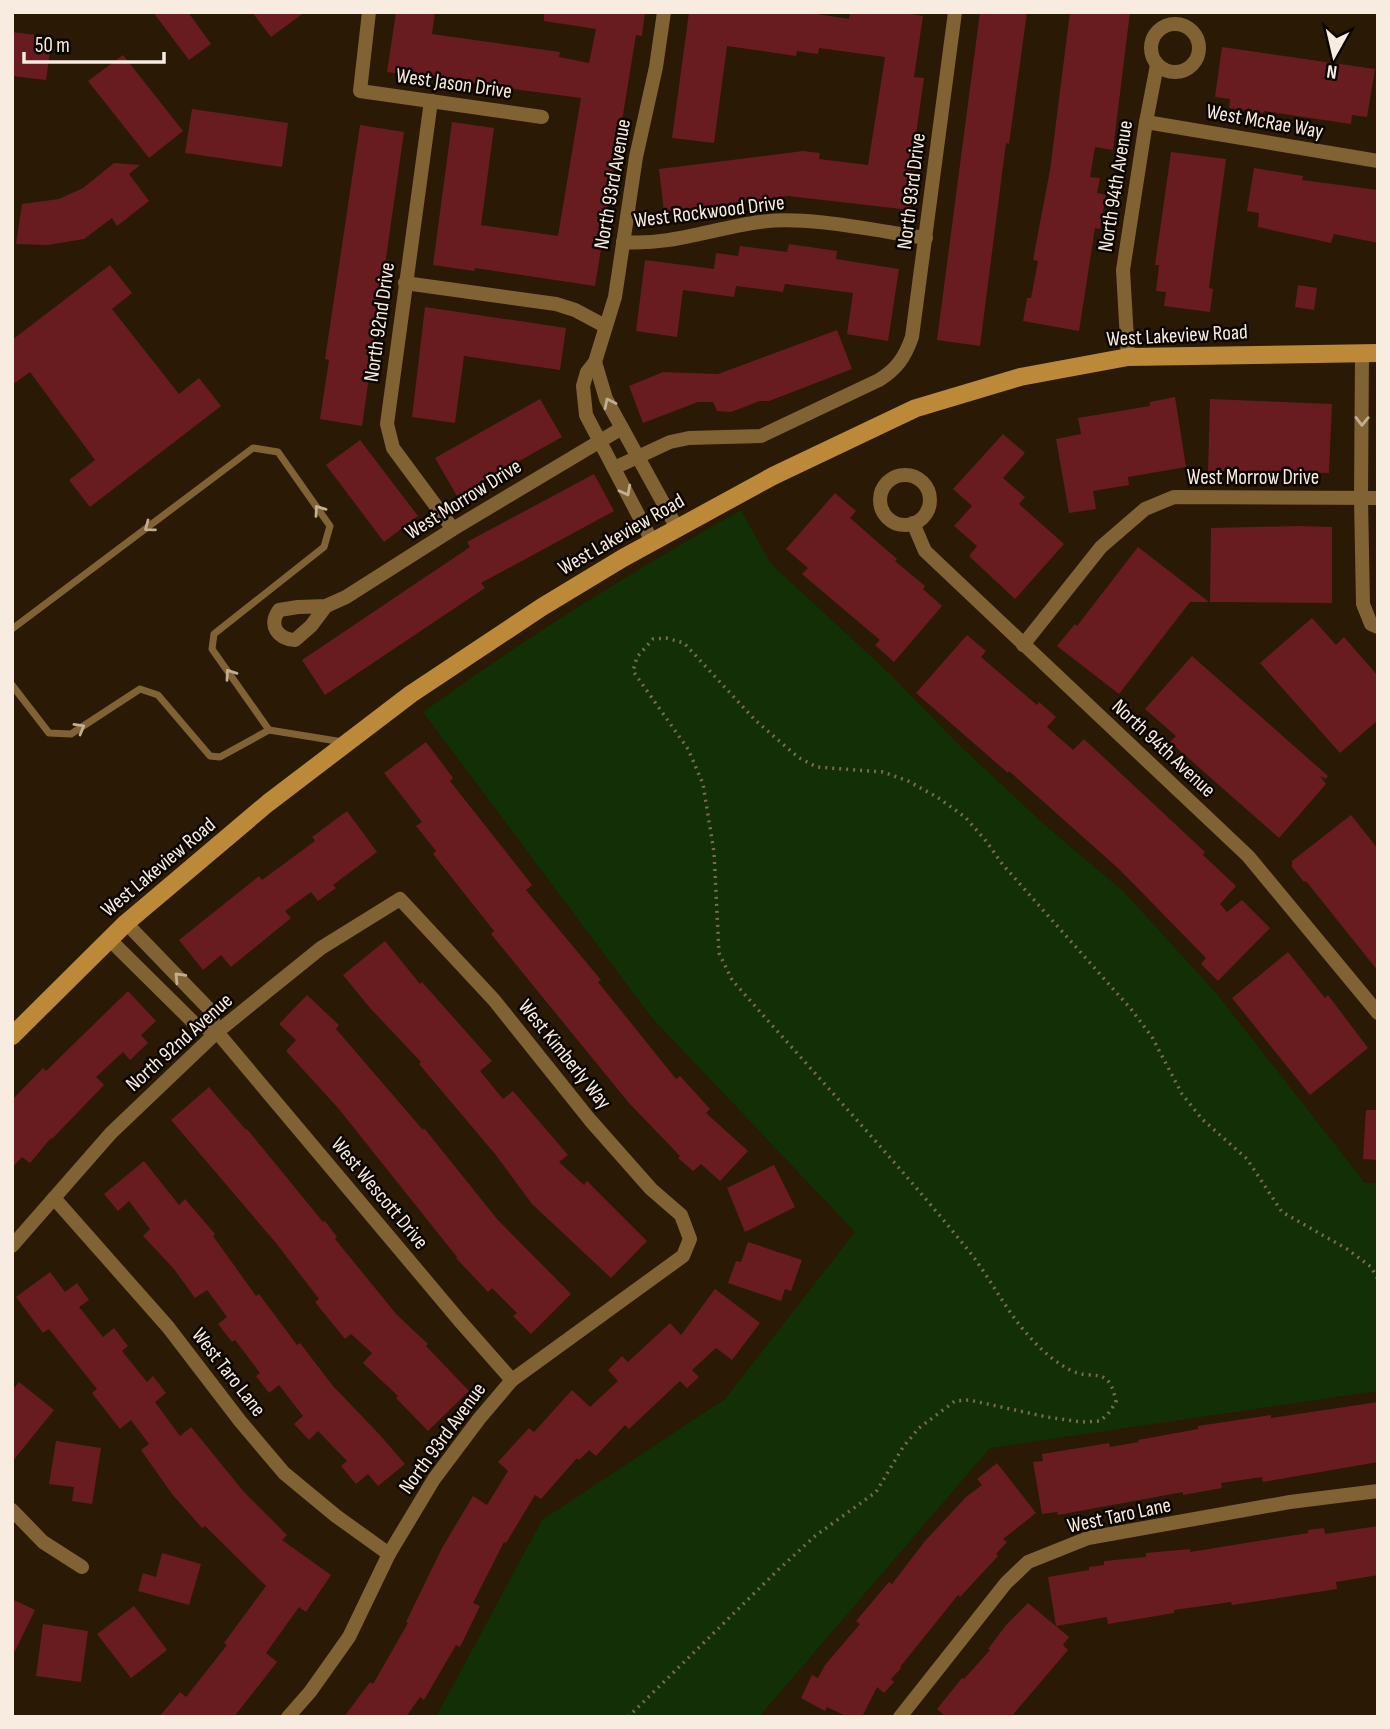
<svg xmlns="http://www.w3.org/2000/svg" width="1390" height="1729" font-family="'Sofia Sans Condensed',sans-serif">
  <style>
    .green { fill: #132f06 }
    .building { fill: #681c20 }
    .lines { fill: none; stroke-linecap: round; stroke-linejoin: round }
    .path { stroke: #786958; stroke-width: 3.5; stroke-dasharray: 2 5; stroke-linecap: butt }
    .lane { stroke: #816232; stroke-width: 7 }
    .street { stroke: #816232; stroke-width: 14 }
    .secondary { stroke: #bb8937; stroke-width: 18 }
    .oneway { stroke: #c2ae92 }
    .labels { text-anchor: middle; stroke-width: 5; stroke-linejoin: round; paint-order: stroke }
    .street-label { font-size: 21px; fill: #f8ece0; stroke: #0c0601 }
  </style>
  <rect width="100%" height="100%" fill="#291905"/>
  <!-- green -->
  <path class="green" d="M741,510l30,54 119,110 66,68 90,84 78,66 93,102 148,189h13v208l-388,57 -231,269h-323l106,-197 183,-121 130,-167 -203,-214 -229,-306c102,-74 208,-140 318,-202z"/>
  <!-- building -->
  <g class="building">
    <path d="M153,12h35l23,32 -22,16z"/>
    <path d="M252,12h53l-34,25z"/>
    <path d="M396,12h39l-3,22 128,18 -1,5 30,6 7,-34 -52,-8v-9h101l-3,24 -6,-1 -41,251 -120,-18 -1,3 -41,-6 19,-143 42,6 -13,97 77,11 23,-138 -194,-26z"/>
    <path d="M689,12h116l44,7 1,-7h48l25,4 -9,61 10,1 -13,91 4,1 -5,40 -122,-14 -124,16 -5,-43 144,-18 17,2 -1,6 49,6 17,-108 -66,-9 -1,6 -21,-3 -1,5 -69,-10 -13,97 -42,-5z"/>
    <path d="M980,12h47l-18,132 -3,-1 -26,203 -43,-6z"/>
    <path d="M1070,12h60l-17,138 -18,-3 -5,30 10,1 -3,15 9,2 -6,34 -5,-1 -16,103 -56,-10 4,-23h4l7,-37 -5,-1 17,-90z"/>
    <path d="M12,32l40,5 -6,43 -34,-4z"/>
    <path d="M1222,47l153,22 -8,48 -15,-2 -1,9 -87,-13 -1,2 -34,-5 1,-9 -15,-2z"/>
    <path d="M123,55l60,76 -34,27 -61,-77z"/>
    <path d="M192,109l96,14 -6,44 -97,-14z"/>
    <path d="M360,125l44,7 -42,294 -42,-7 9,-59 -4,-1z"/>
    <path d="M1171,152l55,7 -17,129 4,1 -3,23 -46,-6 2,-14 -10,-1 3,-26h-4z"/>
    <path d="M114,163l26,2 -11,9 20,27 -32,25 -5,-8 -28,21 -36,6 -32,-1 6,-40 37,-5 24,-11z"/>
    <path d="M1254,168l49,8 -1,4 76,10v53l-44,-9 -3,9 -73,-16 1,-14 -12,-2z"/>
    <path d="M789,244l48,7 -1,8 63,10 -11,72 -41,-7 6,-41 -68,-9 -2,8 -47,-6 -2,11 -51,-7 -6,47 -41,-6 9,-71 69,9 2,-16 22,3 2,-10 47,6z"/>
    <path d="M110,265l22,28 -20,16 67,85 20,-16 22,28 -131,101 -21,-27 26,-20 -65,-88 -18,13v-45z"/>
    <path d="M1298,285l19,3 -3,22 -19,-3z"/>
    <path d="M425,307l141,21 -6,42 -96,-14 -9,67 -43,-6z"/>
    <path d="M837,330l15,39 -83,32h-9l-29,11 -14,-1 -4,-9h-15l-55,21 -14,-37 34,-14 55,2z"/>
    <path d="M1175,397l11,70 -58,10 1,8 -36,6 3,18 -27,4 -13,-74 25,-5 -3,-16 72,-12v-4z"/>
    <path d="M540,399l22,38 -105,59 -22,-38z"/>
    <path d="M1210,399l122,5 -3,69 -121,-2z"/>
    <path d="M1003,434l22,19 -22,25 22,19 -6,7 45,40 -49,55 -46,-43 8,-10 -23,-20 18,-20 -19,-17z"/>
    <path d="M360,440l58,76 -34,26 -58,-77z"/>
    <path d="M594,474l20,37 -133,72 4,5 -160,107 -23,-35 168,-113 -3,-5z"/>
    <path d="M835,493l21,18 -6,7 47,41 -2,2 30,25 -2,3 19,17 -48,56 -19,-17 5,-5 -78,-66 6,-6 -22,-19z"/>
    <path d="M1299,526l33,1v76l-122,-1 1,-74z"/>
    <path d="M1138,547l71,55h-19l-71,92 -62,-48 18,-22 2,2z"/>
    <path d="M1312,618l24,27 8,-8 34,39v44l-38,33 -80,-90z"/>
    <path d="M967,635l19,16 -5,6 56,48 2,-3 17,15 -9,10 26,23 11,-11 121,113 -2,3 33,31 -16,18 7,8 15,-12 28,28 -52,53 -17,-17 5,-6 -86,-88 -111,-99 -1,2 -92,-80z"/>
    <path d="M1192,656l136,120 -2,3 -6,-3 6,8 -47,54 -109,-96 6,-6 -31,-27z"/>
    <path d="M426,742l27,36 -3,3 82,104 -6,5 75,90 -3,2 78,97 4,-3 30,33 -4,4 42,38 -28,30 -19,-17 -8,7 -15,-13 2,-2 -51,-53 -138,-169 3,-3 -61,-77 3,-3 -20,-25 6,-4 -38,-49z"/>
    <path d="M347,811l30,41 -44,33 3,3 -18,13 -7,-9 -26,19 6,7 -60,49 -10,-12 -18,15 -24,-30 80,-64 3,4 53,-39 -3,-4z"/>
    <path d="M1351,815l27,34v122l-72,-90 -2,1 -12,-15v-6z"/>
    <path d="M385,941l35,43 2,-2 70,79 -12,10 23,28 10,-8 55,64 -9,7 25,23 3,-4 60,60 -36,37 -79,-74 -37,-50 -76,-90 2,-2 -51,-54 -27,-33z"/>
    <path d="M1288,952l37,46 3,-3 40,53 -58,47 -78,-97z"/>
    <path d="M128,991l28,30 -15,14 7,8 -18,17 -7,-8 -27,25 8,8 -52,54 -1,-1 -21,25 -8,-6 -10,11v-68l31,-32 3,3z"/>
    <path d="M307,995l32,30 -3,4 87,101 1,-2 73,91 74,75 -40,40 -18,-18 4,-3 -25,-25 -4,4 -32,-34 1,-1 -119,-149 -52,-57 10,-11 -17,-16z"/>
    <path d="M209,1087l37,43 1,-1 76,93 2,-1 12,16 -2,2 62,76 31,29 -2,2 43,45 -41,40 -32,-33 2,-2 -35,-33 9,-10 -21,-19 -6,5 -30,-37 4,-3 -43,-56 -105,-123z"/>
    <path d="M1366,1110h12v50l-15,-1z"/>
    <path d="M144,1161l35,44 6,-6 30,35 -2,2 43,60 3,-2 38,51 3,-2 33,43 46,48 26,30 -27,22 -10,-12 -12,10 -15,-18 6,-5 -29,-30 -9,9 -15,-16 9,-8 -24,-31 -10,8 -13,-17 4,-3 -25,-33 -3,2 -14,-18 9,-7 -20,-27 -12,8 -21,-29 -31,-33 7,-7 -21,-28 -11,10 -14,-17z"/>
    <path d="M774,1165l21,42 -50,25 -18,-44z"/>
    <path d="M748,1242l54,18 -11,31 -6,-2 -4,12 -53,-18 8,-22 5,1z"/>
    <path d="M50,1272l15,20 12,-9 12,17 -10,7 24,30 11,-9 14,18 -6,5 25,31 6,-6 13,17 -11,9 25,34 11,-9 53,65 43,43 -5,5 49,35 -25,37 -7,-5 -33,46 11,9 -43,55h-75l21,-25 6,5 41,-52 -3,-2 42,-57 -61,-60 -3,2 -30,-34 -31,-44 8,-6 -18,-24 -11,9 -28,-36 5,-4 -48,-60 -6,4 -27,-36z"/>
    <path d="M715,1289l45,34 -28,37 -16,-12 -24,22 7,7 -12,11 -7,-7 -51,48 -4,-4 -29,31 -7,-6 -10,10 -2,-2 -36,41 -6,-4 -29,48 -2,-1 -31,61 7,3 -20,41 -4,-2 -32,55 -4,-3 -14,20h-62l26,-35 3,2 35,-61 -2,-1 36,-74 31,-52 14,9 21,-34 -10,-9 31,-34 5,4 38,-42 18,17 28,-26 -10,-11 14,-14 6,6 42,-39 11,12z"/>
    <path d="M19,1382l35,28 -42,52v-72z"/>
    <path d="M1378,1402v60l-115,20 -1,-5 -41,6 1,5 -39,7v-3l-125,23 -1,-3 -15,2 -9,-52 10,-1 -1,-7 67,-11 1,4 29,-5 -1,-2 60,-11v-3l73,-11v3z"/>
    <path d="M56,1441l45,7 -9,56 -20,-3 2,-14 -25,-3z"/>
    <path d="M997,1463l39,50 -33,26 4,3 -11,12 2,2 -38,41 -2,-2 -58,72 1,1 -10,11 3,3 -10,11 -7,-6 -15,30h-14l-21,-10 -2,4 -24,-13 11,-23 6,3 7,-13 35,-41 -4,-3 33,-39 3,2 33,-43 41,-44 16,-12 -5,-6z"/>
    <path d="M1378,1526v49l-42,7 1,7 -105,16 -1,-3 -57,8v3l-66,11 -1,-7 -51,9 -8,-49 41,-7v-3l15,-2v-4l42,-4v-4l44,-4v3l118,-19v-3l16,-2 1,6z"/>
    <path d="M162,1553l39,11 -12,41 -51,-14 5,-18 13,4z"/>
    <path d="M12,1599l23,11 -23,47z"/>
    <path d="M1028,1603l41,34 -6,8 5,5 -57,67h-65l-9,-8 25,-31 2,1 26,-29 -2,-1 18,-24z"/>
    <path d="M134,1606l33,44 -36,28 -34,-44z"/>
    <path d="M43,1624l45,7 -7,51 -45,-6z"/>
  </g>
  <g class="lines">
    <!-- path -->
    <path class="path" d="M628,1717l150,-147 37,-34 61,-44 27,-45 16,-19 36,-27 14,-1 78,17 35,5 18,-1 8,-7 8,-12c-7,-39 -23,-20 -46,-32 -19,-10 -34,-25 -48,-42 -21,-26 -36,-57 -58,-83 -74,-91 -155,-177 -232,-265l-13,-27 -5,-101 -11,-68 -15,-35 -55,-78 4,-14 16,-18 13,-1 18,5 71,77 44,38 18,9 66,5 25,9 29,16 28,20 21,24 17,24 128,144 21,28 30,57 20,25 45,40 35,53 65,37 24,18 7,12"/>
    <!-- lane -->
    <g class="lane">
      <path d="M12,629l241,-181 25,4 52,74 -6,21 -110,87 -2,15 57,81"/>
      <path d="M12,685l37,48 22,1 69,-45 18,6 52,61 10,1 49,-27 74,12"/>
    </g>
    <!-- street -->
    <g class="street">
      <path d="M369,12l-9,79 182,26"/>
      <circle cx="1175" cy="48" r="24"/>
      <path d="M431,101l-44,323 6,24 60,81"/>
      <path d="M1146,122l232,39"/>
      <path d="M623,242c47,4 91,-14 137,-20 47,-7 117,9 166,16"/>
      <path d="M405,283l151,21 19,6 30,16"/>
      <path d="M1362,353l-1,145 2,106 8,20 7,3"/>
      <path d="M1128,357l-5,-87 23,-148 11,-57"/>
      <path d="M595,362l11,37 71,129"/>
      <path d="M614,468l56,-26 19,-4 72,-2 118,-56c18,-11 26,-23 33,-43l43,-325"/>
      <circle cx="905" cy="500" r="25"/>
      <path d="M913,523l12,28 323,305 130,157"/>
      <path d="M653,543l-67,-128 -3,-29 4,-14 8,-10 20,-65 21,-140 20,-90 8,-55"/>
      <path d="M326,606l-15,20 -16,14c-17,-1 -27,-14 -16,-30l19,-3 28,-1 20,-9 107,-68 169,-101"/>
      <path d="M1023,645l78,-98 44,-38 29,-12 204,1"/>
      <path d="M126,923l83,86 8,23 242,288 53,60"/>
      <path d="M109,939l86,85 22,8"/>
      <path d="M54,1198l114,129 72,94 44,52 52,43 53,38"/>
      <path d="M12,1246l99,-113 106,-101 104,-84 79,-49 94,101 96,120 61,69 30,26 9,24 -7,17 -171,124 -33,39 -45,60 -45,75 -40,83 -39,55 -22,25"/>
      <path d="M12,1510l31,32 39,25"/>
      <path d="M900,1717l106,-134 22,-21 60,-24 202,-36 88,-11"/>
    </g>
    <!-- secondary -->
    <path class="secondary" d="M12,1036l114,-113 142,-120 143,-109 131,-87 81,-49 150,-82 143,-68 104,-31 108,-20 250,-4"/>
  </g>
  <!-- one-way arrows -->
  <defs><path id="oneway-chevron" d="M-2-3.5L2.5 0L-2 3.5" fill="none" stroke-width="1.6" stroke-linecap="round" stroke-linejoin="round" transform="scale(1.75)"/></defs>
  <g class="oneway">
    <use href="#oneway-chevron" transform="translate(609 403) rotate(-116)"/>
    <use href="#oneway-chevron" transform="translate(1362 421) rotate(91)"/>
    <use href="#oneway-chevron" transform="translate(626 491) rotate(62)"/>
    <use href="#oneway-chevron" transform="translate(319 510) rotate(-125)"/>
    <use href="#oneway-chevron" transform="translate(149 527) rotate(143)"/>
    <use href="#oneway-chevron" transform="translate(230 674) rotate(-125)"/>
    <use href="#oneway-chevron" transform="translate(80 728) rotate(-30)"/>
    <use href="#oneway-chevron" transform="translate(179 977) rotate(-134)"/>
  </g>
  <g class="labels">
    <!-- street labels -->
    <g class="street-label">
      <text transform="translate(454 83) rotate(8)" y="7">West Jason Drive</text>
      <text transform="translate(1265 121) rotate(10)" y="7">West McRae Way</text>
      <text transform="translate(612 184) rotate(-80)" y="7">North 93rd Avenue</text>
      <text transform="translate(1115 186) rotate(-81)" y="7">North 94th Avenue</text>
      <text transform="translate(911 191) rotate(-83)" y="7">North 93rd Drive</text>
      <text transform="translate(709 211) rotate(-7)" y="7">West Rockwood Drive</text>
      <text transform="translate(379 322) rotate(-82)" y="7">North 92nd Drive</text>
      <text transform="translate(1177 335) rotate(-3)" y="7">West Lakeview Road</text>
      <text x="1253" y="484">West Morrow Drive</text>
      <text transform="translate(463 499) rotate(-32)" y="7">West Morrow Drive</text>
      <text transform="translate(621 534) rotate(-30)" y="7">West Lakeview Road</text>
      <text transform="translate(1164 748) rotate(43)" y="7">North 94th Avenue</text>
      <text transform="translate(158 867) rotate(-40)" y="7">West Lakeview Road</text>
      <text transform="translate(179 1042) rotate(-42)" y="7">North 92nd Avenue</text>
      <text transform="translate(565 1054) rotate(51)" y="7">West Kimberly Way</text>
      <text transform="translate(380 1193) rotate(50)" y="7">West Wescott Drive</text>
      <text transform="translate(229 1372) rotate(52)" y="7">West Taro Lane</text>
      <text transform="translate(442 1438) rotate(-54)" y="7">North 93rd Avenue</text>
      <text transform="translate(1119 1515) rotate(-12)" y="7">West Taro Lane</text>
    </g>
  </g>
  <!-- border -->
  <rect width="1390" height="1729" fill="none" stroke="#f8ece0" stroke-width="28"/>
  <!-- north arrow -->
  <g transform="translate(1334 56) rotate(188)" stroke="#0c0601" stroke-width="5" paint-order="stroke">
  <path d="M0-5L12 26L0 18L-12 26Z" fill="#f8ece0"/>
  <text y="-10" font-size="19" font-weight="bold" text-anchor="middle" fill="#f8ece0">N</text>
  </g>
  <!-- scale -->
  <path d="M24 52v10h140v-10" fill="none" stroke="#f8ece0" stroke-width="3.5"/>
  <text x="35" y="52" font-size="21" fill="#f8ece0" stroke="#0c0601" stroke-width="5" paint-order="stroke">50 m</text>
</svg>
